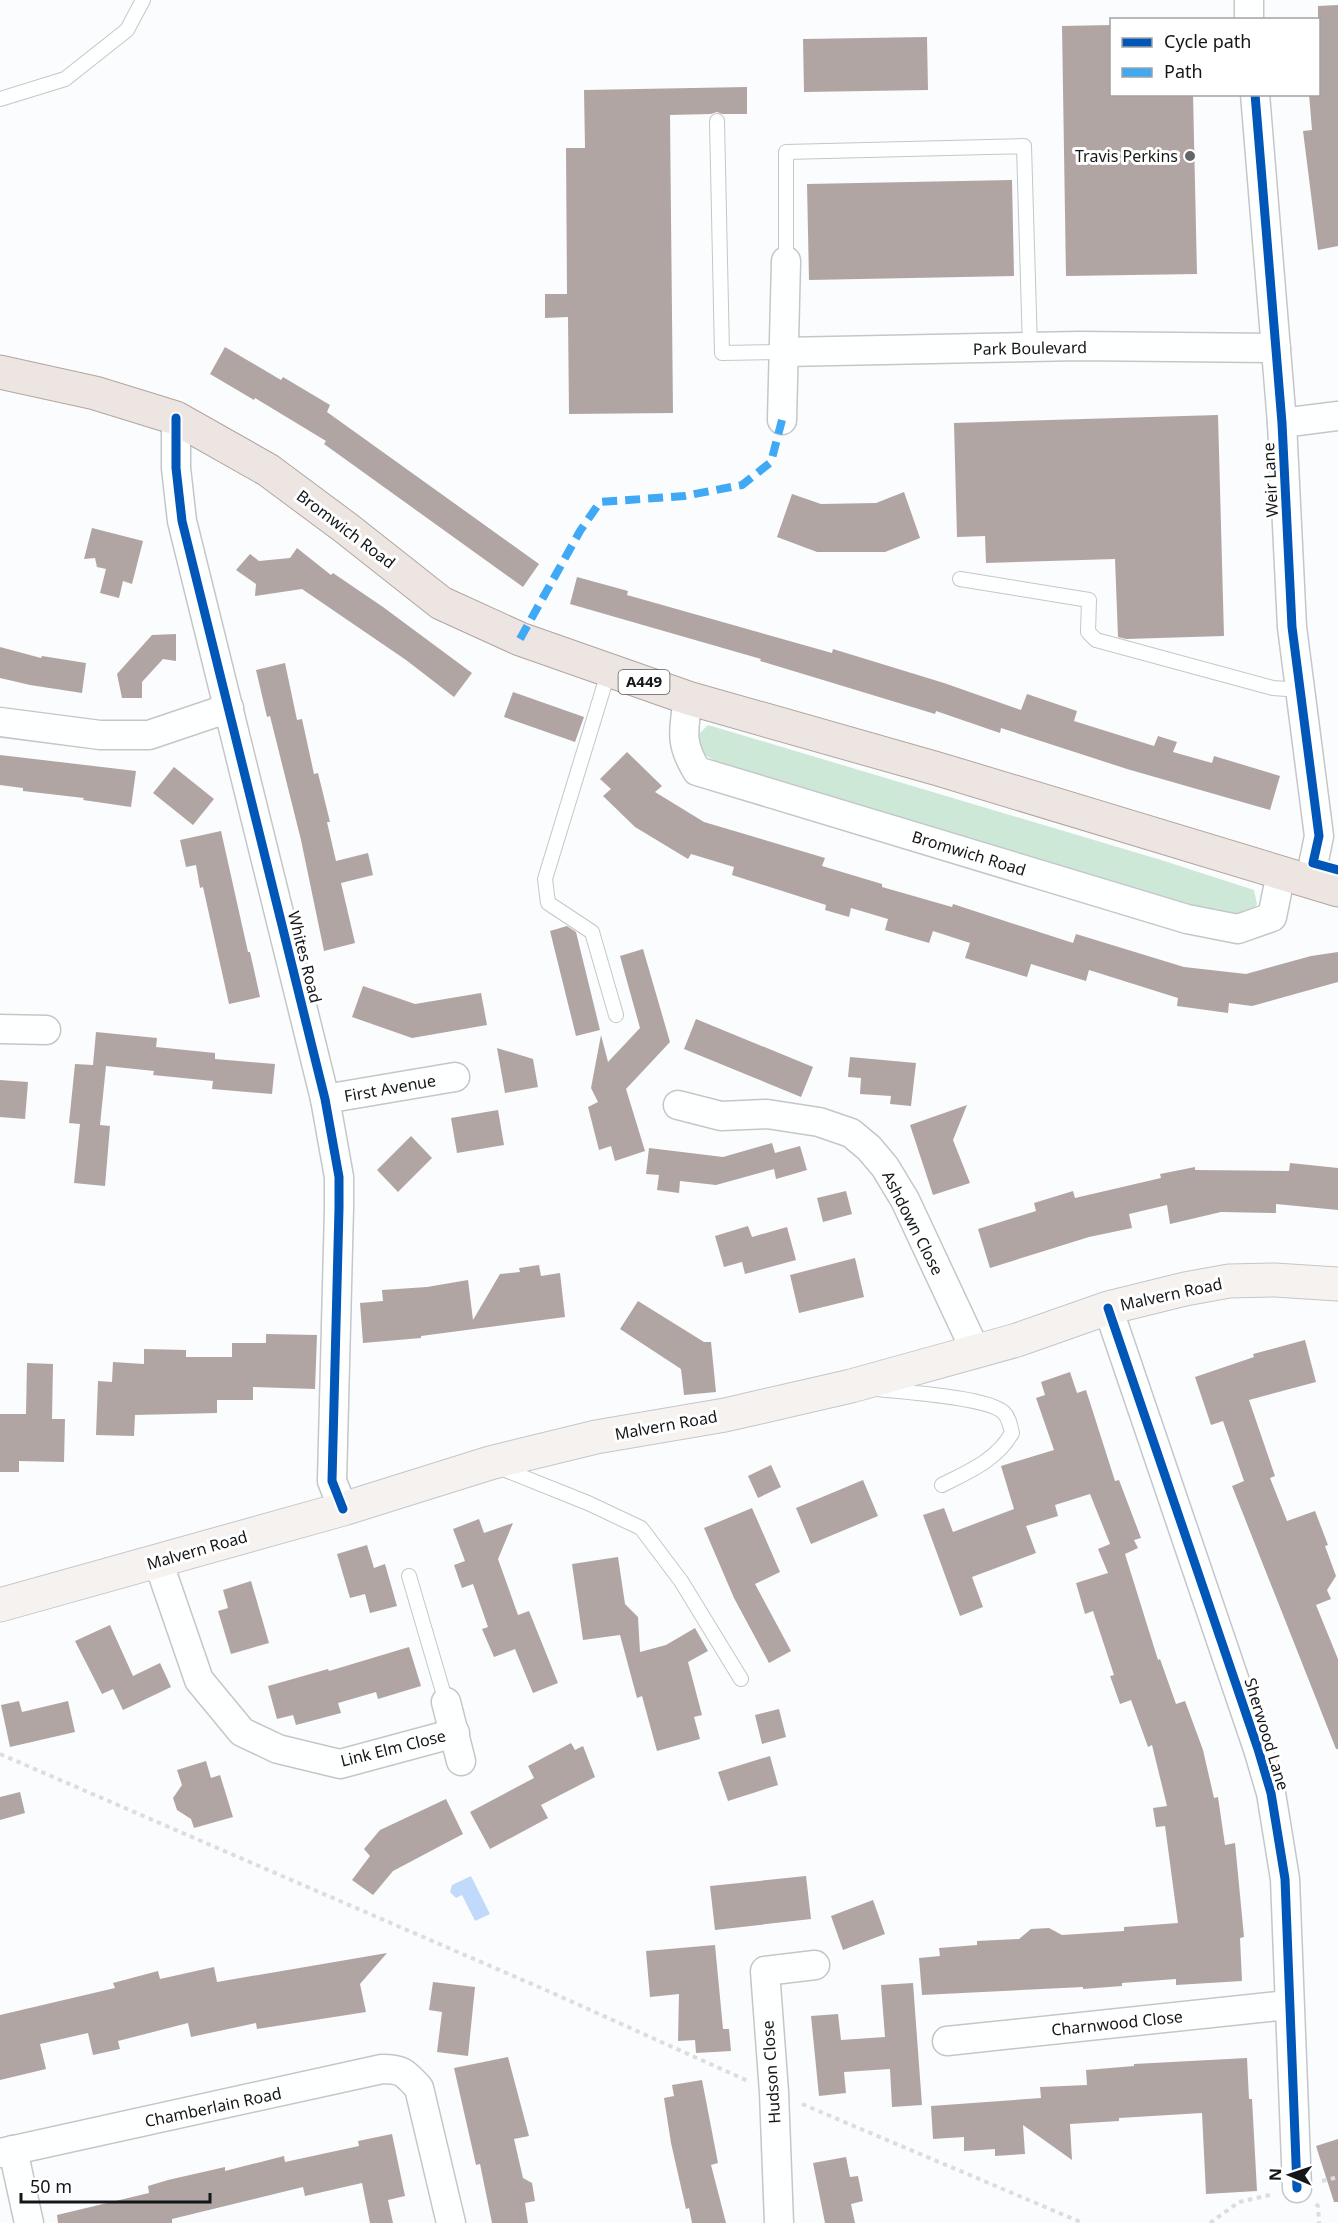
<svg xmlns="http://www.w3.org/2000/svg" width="1338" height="2223" font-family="'Noto Sans',sans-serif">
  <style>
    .green { fill: #cee8d8 }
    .water { fill: #c1dafb }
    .building { fill: #b1a5a3 }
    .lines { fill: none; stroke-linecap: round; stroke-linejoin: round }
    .service-casing { stroke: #c5c6c9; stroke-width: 16 }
    .minor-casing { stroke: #c5c6c9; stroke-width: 31 }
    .secondary-casing { stroke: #c5c6c9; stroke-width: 35 }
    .primary-casing { stroke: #b2a59f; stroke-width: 35 }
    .path { stroke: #dddddf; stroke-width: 4; stroke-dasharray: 4.5 4.5; stroke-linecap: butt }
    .service { stroke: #feffff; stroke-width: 14 }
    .minor { stroke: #feffff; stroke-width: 28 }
    .secondary { stroke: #f6f2f0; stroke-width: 33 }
    .primary { stroke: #ede5e1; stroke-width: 33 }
    .quiet { stroke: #3fa9f5; stroke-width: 8; stroke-dasharray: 15 8; stroke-linecap: butt }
    .cycleway-casing { stroke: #fff; stroke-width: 13 }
    .cycleway { stroke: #0057b8; stroke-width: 9 }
    .poi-dot { fill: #646669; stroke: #fff; stroke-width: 2 }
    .labels { text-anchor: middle; stroke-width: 6; stroke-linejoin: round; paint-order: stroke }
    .shield { fill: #fff; stroke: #5a5c5e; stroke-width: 1.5 }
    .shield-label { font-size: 15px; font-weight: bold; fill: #141619 }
    .poi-label { font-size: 16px; fill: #141619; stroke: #fff; text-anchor: end }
    .street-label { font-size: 16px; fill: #141619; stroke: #fff }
  </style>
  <rect width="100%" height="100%" fill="#fafcfe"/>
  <!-- green -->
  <path class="green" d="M708,725l453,135 93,30 3,14 -7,11 -18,1 -250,-71 -256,-78 -25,-14 -2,-19z"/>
  <!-- water -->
  <path class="water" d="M471,1876l19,38 -15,7 -13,-26 -6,3 -6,-6 2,-7z"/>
  <!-- building -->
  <g class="building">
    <path d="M1338,5v241l-20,4 -15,-119 9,-1 -3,-36h9v-88z"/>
    <path d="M1112,25v69h81l4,180 -131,2 -4,-250z"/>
    <path d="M927,37l1,53 -124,2 -1,-53z"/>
    <path d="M747,87v27h-25l-5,-2 -6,2 -41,1 3,298 -104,1 -1,-97 -23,1v-24h22l-1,-146h19l-1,-58z"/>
    <path d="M1012,180l2,96 -205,4 -2,-96z"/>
    <path d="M225,347l56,33 2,-3 47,28 -3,7 212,152 -16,23 -199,-143 2,-3 -71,-43 -1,2 -44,-26z"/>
    <path d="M1218,415l6,221 -98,3 -8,-2 -3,-78 -129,4 -1,-27 -28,1 -3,-114z"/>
    <path d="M904,492l16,46 -35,14h-68l-40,-15 15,-43 29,10 55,-1z"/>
    <path d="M92,528l51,13 -11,43 -9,-3 -4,17 -19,-5 6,-24 -9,-2 -2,-9 -11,1z"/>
    <path d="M297,548l34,27 2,-2 50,34 89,66 -18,24 -48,-37 -104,-71 -47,7 1,-12 -20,-14 14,-16 9,7 31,-3z"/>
    <path d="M577,577l51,14 -1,4 205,58 1,-4 111,34 77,27 6,-16 50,17 -3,10 80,25 4,-10 19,6 -4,10 39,11 2,-7 66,20 -10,34 -143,-41 -126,-41 -1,5 -64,-22 -1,3 -175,-53 1,-2 -191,-55z"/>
    <path d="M176,634v27l-13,-2 -21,23v16h-20l-5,-24 35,-39z"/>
    <path d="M0,647l41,11 1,-2 44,7 -4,30 -52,-8 -30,-7z"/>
    <path d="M285,663l12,57 5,-1 12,55 4,-1 12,49h-3l9,39 32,-8 5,22 -32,8 14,60 -31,8 -23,-111 -31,-124 -3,1 -11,-47z"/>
    <path d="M513,692l71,25 -9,25 -71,-25z"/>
    <path d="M627,752l35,34 -7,6 49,30 121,36 -3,8 60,18v3l70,20 1,-3 120,39 3,-9 108,33 62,7 65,-18 27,-4v30l-86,24 -23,-3 -1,10 -51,-7 1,-8 -89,-28 -3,11 -55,-17 -4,13 -62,-19 5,-15 -37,-12 -4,12 -44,-13 3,-11 -37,-11 -2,9 -24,-7 1,-5 -94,-30 2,-8 -43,-13 -3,5 -53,-32 -32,-31 8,-7 -11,-10z"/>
    <path d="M0,755l136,16 -5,36 -48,-7 1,-2 -61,-7v-3l-23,-3z"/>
    <path d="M174,767l40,32 -21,26 -40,-32z"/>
    <path d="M221,831l27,121h2l10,45 -31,7 -26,-117 -3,1 -4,-23 -10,2 -6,-27z"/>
    <path d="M567,926l9,6 24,98 -24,6 -26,-105z"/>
    <path d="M643,949l27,93 -44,47 19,62 -30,10 -4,-15 -12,4 -11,-43 10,-5 -7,-14 10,-53 7,27 32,-34 -20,-72z"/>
    <path d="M363,986l52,18 66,-11 6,32 -75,13 -60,-21z"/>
    <path d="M696,1019l117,48 -12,30 -117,-48z"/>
    <path d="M96,1032l61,6 -1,9 59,6v6l60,5 -3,30 -60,-5 1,-8 -60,-6 1,-4 -48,-5 -6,59 10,1 -5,60 -31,-3 6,-59 -11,-1 6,-59 18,1z"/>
    <path d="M497,1048l36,11 5,28 -33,6z"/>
    <path d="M850,1057l66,6 -5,43 -21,-2 1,-8 -31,-2 1,-16 -13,-1z"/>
    <path d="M0,1080l28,2 -3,37 -25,-2z"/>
    <path d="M967,1105l-14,35 17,43 -37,12 -23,-70z"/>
    <path d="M498,1110l6,35 -47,8 -6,-35z"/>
    <path d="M411,1136l21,22 -34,34 -21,-22z"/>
    <path d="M772,1143l3,10 25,-7 7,24 -31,9 -2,-10 -58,16 -36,-4 -1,12 -22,-3 2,-15 -13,-1 3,-26 74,9z"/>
    <path d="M1290,1163l48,5v42l-62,-6v9l-55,-1 -51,12 -3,-19 -38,9 3,14 -43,9 -99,31 -12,-39 58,-18 -2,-8 39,-12 2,7 86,-20 -1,-4 35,-7v3l94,1z"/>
    <path d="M846,1191l6,23 -29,8 -6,-24z"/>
    <path d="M748,1226l4,11 35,-10 9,33 -51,14 -3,-12 -18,5 -9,-31z"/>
    <path d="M855,1258l9,39 -65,16 -9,-38z"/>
    <path d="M539,1265l2,11 19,-3 5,44 -144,19v2l-58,5 -3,-40 23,-2 -1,-11 45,-3 41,-7 5,40 27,-46 20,-2 -1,-4z"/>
    <path d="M638,1301l66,41h7l5,50 -32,3 -3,-26 -61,-40z"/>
    <path d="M266,1334l51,1 -2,54 -62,-2v13h-36v13l-82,2 -1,21 -38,-1 2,-54 14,1 1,-20 31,2v-15l42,1v7h46v-14h34z"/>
    <path d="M1305,1340l11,42 -67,18 26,76 -5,2 17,43 28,-10 13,34 -3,1 11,30 -9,14 4,9 -15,6 22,54v90h-2l-104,-263 12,-5 -21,-60 -12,4 -16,-48 59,-20 -1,-3z"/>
    <path d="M27,1363l26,1 -1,55h13l-1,43 -45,-1v11h-19v-58h26z"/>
    <path d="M1070,1372l7,21 9,-3 29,91 4,-1 22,58 -7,2 4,8 -13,6 33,106 2,-1 16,45 9,-3 18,49 11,48 4,-1 7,48 10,-2 9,94 -4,1 2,43 -66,4v-6l-54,4v3l-39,3v-2l-161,8 -3,-37 21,-2 -1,-8 38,-3v-4l42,-2 12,-10 18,-1 13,7 62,-4v-4l54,-4 -13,-97 -9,1 -3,-19 14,-2 -15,-61 -4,2 -17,-47 -11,4 -10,-28 4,-1 -21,-64 -8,3 -9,-31 32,-10 -10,-24 12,-5 -20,-50 -35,11 3,11 -32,10 10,27 -64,24 11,30 -23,9 -37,-101 21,-7 9,24 61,-23 -13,-43 53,-16 -18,-52 9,-3 -4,-13z"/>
    <path d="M771,1465l10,22 -23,11 -10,-22z"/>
    <path d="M863,1480l15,36 -67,28 -15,-36z"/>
    <path d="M752,1508l28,64 -25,12 36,67 -22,12 -35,-65 -30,-70z"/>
    <path d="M479,1519l5,14 29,-10 -15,36 20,56 11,-4 29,72 -25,10 -18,-44 -21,8 -12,-28 6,-2 -15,-43 -11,4 -8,-23 11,-4 -12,-32z"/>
    <path d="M367,1545l7,23 11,-4 12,42 -27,7 -5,-19 -15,4 -13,-44z"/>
    <path d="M618,1557l7,47 13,13 2,35 26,-7 29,-17 13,23 -20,11 14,53 -8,2 6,22 -43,12 -15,-55 -5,2 -17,-63 -37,5 -11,-76z"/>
    <path d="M251,1581l18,62 -38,11 -13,-43 10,-3 -5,-18z"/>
    <path d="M110,1625l23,51 27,-13 11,24 -48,23 -10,-21 -11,5 -27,-53z"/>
    <path d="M409,1647l12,39 -43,13 -2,-7 -38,11 3,10 -45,12 -3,-10 -16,4 -9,-33 60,-17 1,2z"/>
    <path d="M19,1701l3,11 46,-11 7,31 -65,15 -9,-42z"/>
    <path d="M779,1709l7,28 -24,7 -7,-29z"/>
    <path d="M571,1743l4,7 8,-4 12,31 -54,28 7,13 -58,31 -20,-37 64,-34 -6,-12z"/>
    <path d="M770,1756l8,29 -50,16 -10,-29z"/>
    <path d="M206,1761l5,17 9,-3 13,42 -39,11 -3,-9 -14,-9 -4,-12 9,-13 -5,-15z"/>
    <path d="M20,1792l5,21 -25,7v-23z"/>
    <path d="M446,1799l17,35 -70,37 -20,24 -21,-15 18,-24 -6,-7 16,-19z"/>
    <path d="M806,1876l5,43 -96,11 -5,-44z"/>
    <path d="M873,1900l12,34 -42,16 -12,-34z"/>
    <path d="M715,1945l8,84h6l2,22 -35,2 -1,-13 -17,1 1,-47 -29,3 -4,-46z"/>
    <path d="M387,1953l-27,31 6,28 -109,17 -1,-6 -65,14 -3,-14 -70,18 2,8 -27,6 -5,-22 -48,11 6,25 -46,11v-65l115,-27 -2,-5 45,-12 2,8 54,-12 3,15z"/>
    <path d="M433,1982l42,5 -7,69 -31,-4 5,-40 -13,-2z"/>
    <path d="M913,1983l9,122 -30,2 -2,-38 -46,3 2,21 -27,3 -8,-80 27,-2 3,26 44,-3 -4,-52z"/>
    <path d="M508,2057l21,79 -15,3 9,39 9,5 3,18 -10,2 3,20h-36l-12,-59 -4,1 -22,-97z"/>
    <path d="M1247,2058l2,41h3l5,92 -51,3 -4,-81 -83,5v3l-49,3 2,36 -49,-35 2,29 -30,2v-7l-31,2v-14l-31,2 -2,-33 110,-8 -1,-11 47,-2 -1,-15 48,-4v-2z"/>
    <path d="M702,2080l16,83 -7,2 15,58h-34l-3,-15 -3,1 -15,-66 -7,-45 10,-2 -2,-11z"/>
    <path d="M392,2134l13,62 -17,4 5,23h-23l-8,-40 -57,13 -2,-9 -131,32v4h-114l-1,-8 92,-22 -1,-7 20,-6 57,-13v4l59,-15 1,6 74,-16 -1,-5z"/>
    <path d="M1338,2139v63h-4l-18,-56z"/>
    <path d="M846,2157l4,20 8,-1 5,25 -12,3 4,19h-30l-12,-60z"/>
  </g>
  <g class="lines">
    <defs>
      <g id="service">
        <path d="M0,99l65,-20 62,-49 16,-30"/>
        <path d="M717,121l5,232 62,-1"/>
        <path d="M786,261v-109l238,-6 6,202"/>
        <path d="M960,579l129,21 -1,32 8,8 177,48 27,2"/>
        <path d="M609,670l-64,209 3,24 44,29 24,83"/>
        <path d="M877,1389c25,3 110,8 126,23 6,5 7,13 9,21 -15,27 -44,39 -70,52"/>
        <path d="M498,1467l90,36 53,25 40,53 60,98"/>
        <path d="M409,1576l37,126"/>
      </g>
      <g id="minor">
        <path d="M1249,0v20"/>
        <path d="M1255,94l27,329 10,204 27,209 -9,44"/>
        <path d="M784,352l295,-6 197,2"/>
        <path d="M176,418v50l6,53 143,578 14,78v31l-7,273 11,28"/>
        <path d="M782,420l4,-159"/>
        <path d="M1282,423l56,-7"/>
        <path d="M688,698c-4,32 -9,44 9,73l490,148 51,10 34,-12 9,-44"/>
        <path d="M0,722l100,13h49l80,-27"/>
        <path d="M0,1029l46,1"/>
        <path d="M325,1099l130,-22"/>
        <path d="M678,1105l43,11 46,-2 52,8 32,11 18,15 16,19 20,33 71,152"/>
        <path d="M1108,1308l150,441 13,44 14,86 12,309"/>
        <path d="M158,1561l41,119 43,52 36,17 62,15 115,-31"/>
        <path d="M446,1702l15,59"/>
        <path d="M947,2041l341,-36"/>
        <path d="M13,2150l16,73"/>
        <path d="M0,2153l382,-84c21,0 23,4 37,19l32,135"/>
        <path d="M779,2223l-5,-131 -9,-121 50,-6"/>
      </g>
      <path id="secondary" d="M0,1605l343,-96 147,-46 106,-26 129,-22 126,-29 166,-46 91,-32 77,-19 44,-8 46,-1 63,4"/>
      <path id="primary" d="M0,372l95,21 81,25 92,52 78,58 95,75 79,36 168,59 250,71 400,121"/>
    </defs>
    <!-- service casing -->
    <use href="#service" class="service-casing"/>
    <!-- minor casing -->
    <use href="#minor" class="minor-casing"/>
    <!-- secondary casing -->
    <use href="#secondary" class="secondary-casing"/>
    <!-- primary casing -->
    <use href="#primary" class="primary-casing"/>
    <!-- path -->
    <g class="path">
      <path d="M0,1754l548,237 200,90"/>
      <path d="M802,2104l281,119"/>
      <path d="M1322,2181l16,-4"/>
      <path d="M1316,2204l2,2 1,17"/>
      <path d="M1210,2223l29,-21 35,-8"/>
    </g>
    <!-- service -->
    <use href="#service" class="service"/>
    <!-- minor -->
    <use href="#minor" class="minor"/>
    <!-- secondary -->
    <use href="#secondary" class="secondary"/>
    <!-- primary -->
    <use href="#primary" class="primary"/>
    <!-- quiet -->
    <path class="quiet" d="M520,639l60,-108 20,-29 84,-6 58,-11 29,-23 11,-42"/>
    <defs>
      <g id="cycleway">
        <path d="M1255,94l27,329 10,204 27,209 -6,27 25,7"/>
        <path d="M176,418v50l6,53 143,578 14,78v31l-7,273 11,28"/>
        <path d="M1108,1308l150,441 13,44 14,86 12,309"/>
      </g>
    </defs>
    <!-- cycleway casing -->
    <use href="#cycleway" class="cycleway-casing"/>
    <!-- cycleway -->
    <use href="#cycleway" class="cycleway"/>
  </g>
  <!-- markers -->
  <circle class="poi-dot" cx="1190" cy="156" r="6"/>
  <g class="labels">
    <!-- shield labels -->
    <rect class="shield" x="618.5" y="670" width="51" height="24" rx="4.5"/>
    <g class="shield-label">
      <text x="644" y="687">A449</text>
    </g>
    <!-- poi labels -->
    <g class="poi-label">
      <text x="1178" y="162">Travis Perkins</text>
    </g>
    <!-- street labels -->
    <g class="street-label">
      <text transform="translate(1030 348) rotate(-1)" y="6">Park Boulevard</text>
      <text transform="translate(1270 480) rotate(-93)" y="6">Weir Lane</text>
      <text transform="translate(346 529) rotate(37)" y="6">Bromwich Road</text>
      <text transform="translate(969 853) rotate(17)" y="6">Bromwich Road</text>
      <text transform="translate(305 957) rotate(76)" y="6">Whites Road</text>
      <text transform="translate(390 1088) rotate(-10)" y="6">First Avenue</text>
      <text transform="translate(913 1223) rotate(63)" y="6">Ashdown Close</text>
      <text transform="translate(1171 1294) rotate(-12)" y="6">Malvern Road</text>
      <text transform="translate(666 1425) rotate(-10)" y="6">Malvern Road</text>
      <text transform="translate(197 1550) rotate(-16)" y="6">Malvern Road</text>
      <text transform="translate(1267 1734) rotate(73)" y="6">Sherwood Lane</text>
      <text transform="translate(393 1748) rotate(-14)" y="6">Link Elm Close</text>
      <text transform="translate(1117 2023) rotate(-6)" y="6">Charnwood Close</text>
      <text transform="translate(771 2072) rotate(-94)" y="6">Hudson Close</text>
      <text transform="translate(213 2107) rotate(-12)" y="6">Chamberlain Road</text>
    </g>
  </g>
  <!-- legend -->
  <rect x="1110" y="18" width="210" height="78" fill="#ffffff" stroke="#a1a2a3" stroke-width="1.5"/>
  <rect x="1122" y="38" width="30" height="9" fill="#0057b8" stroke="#a1a2a3" stroke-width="1.5"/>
  <text x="1164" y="48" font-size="18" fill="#141619">Cycle path</text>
  <rect x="1122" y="68" width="30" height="9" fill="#3fa9f5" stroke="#a1a2a3" stroke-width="1.5"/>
  <text x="1164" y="78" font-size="18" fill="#141619">Path</text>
  <!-- north arrow -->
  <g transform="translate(1290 2175) rotate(272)" stroke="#ffffff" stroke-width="4.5" paint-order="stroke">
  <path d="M0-4.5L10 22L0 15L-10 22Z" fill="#141619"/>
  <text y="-9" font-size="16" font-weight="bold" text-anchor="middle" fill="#141619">N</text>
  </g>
  <!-- scale -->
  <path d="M21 2193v9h189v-9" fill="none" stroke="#141619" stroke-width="3"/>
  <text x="30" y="2193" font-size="18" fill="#141619" stroke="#ffffff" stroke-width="4.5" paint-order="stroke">50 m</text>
</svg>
